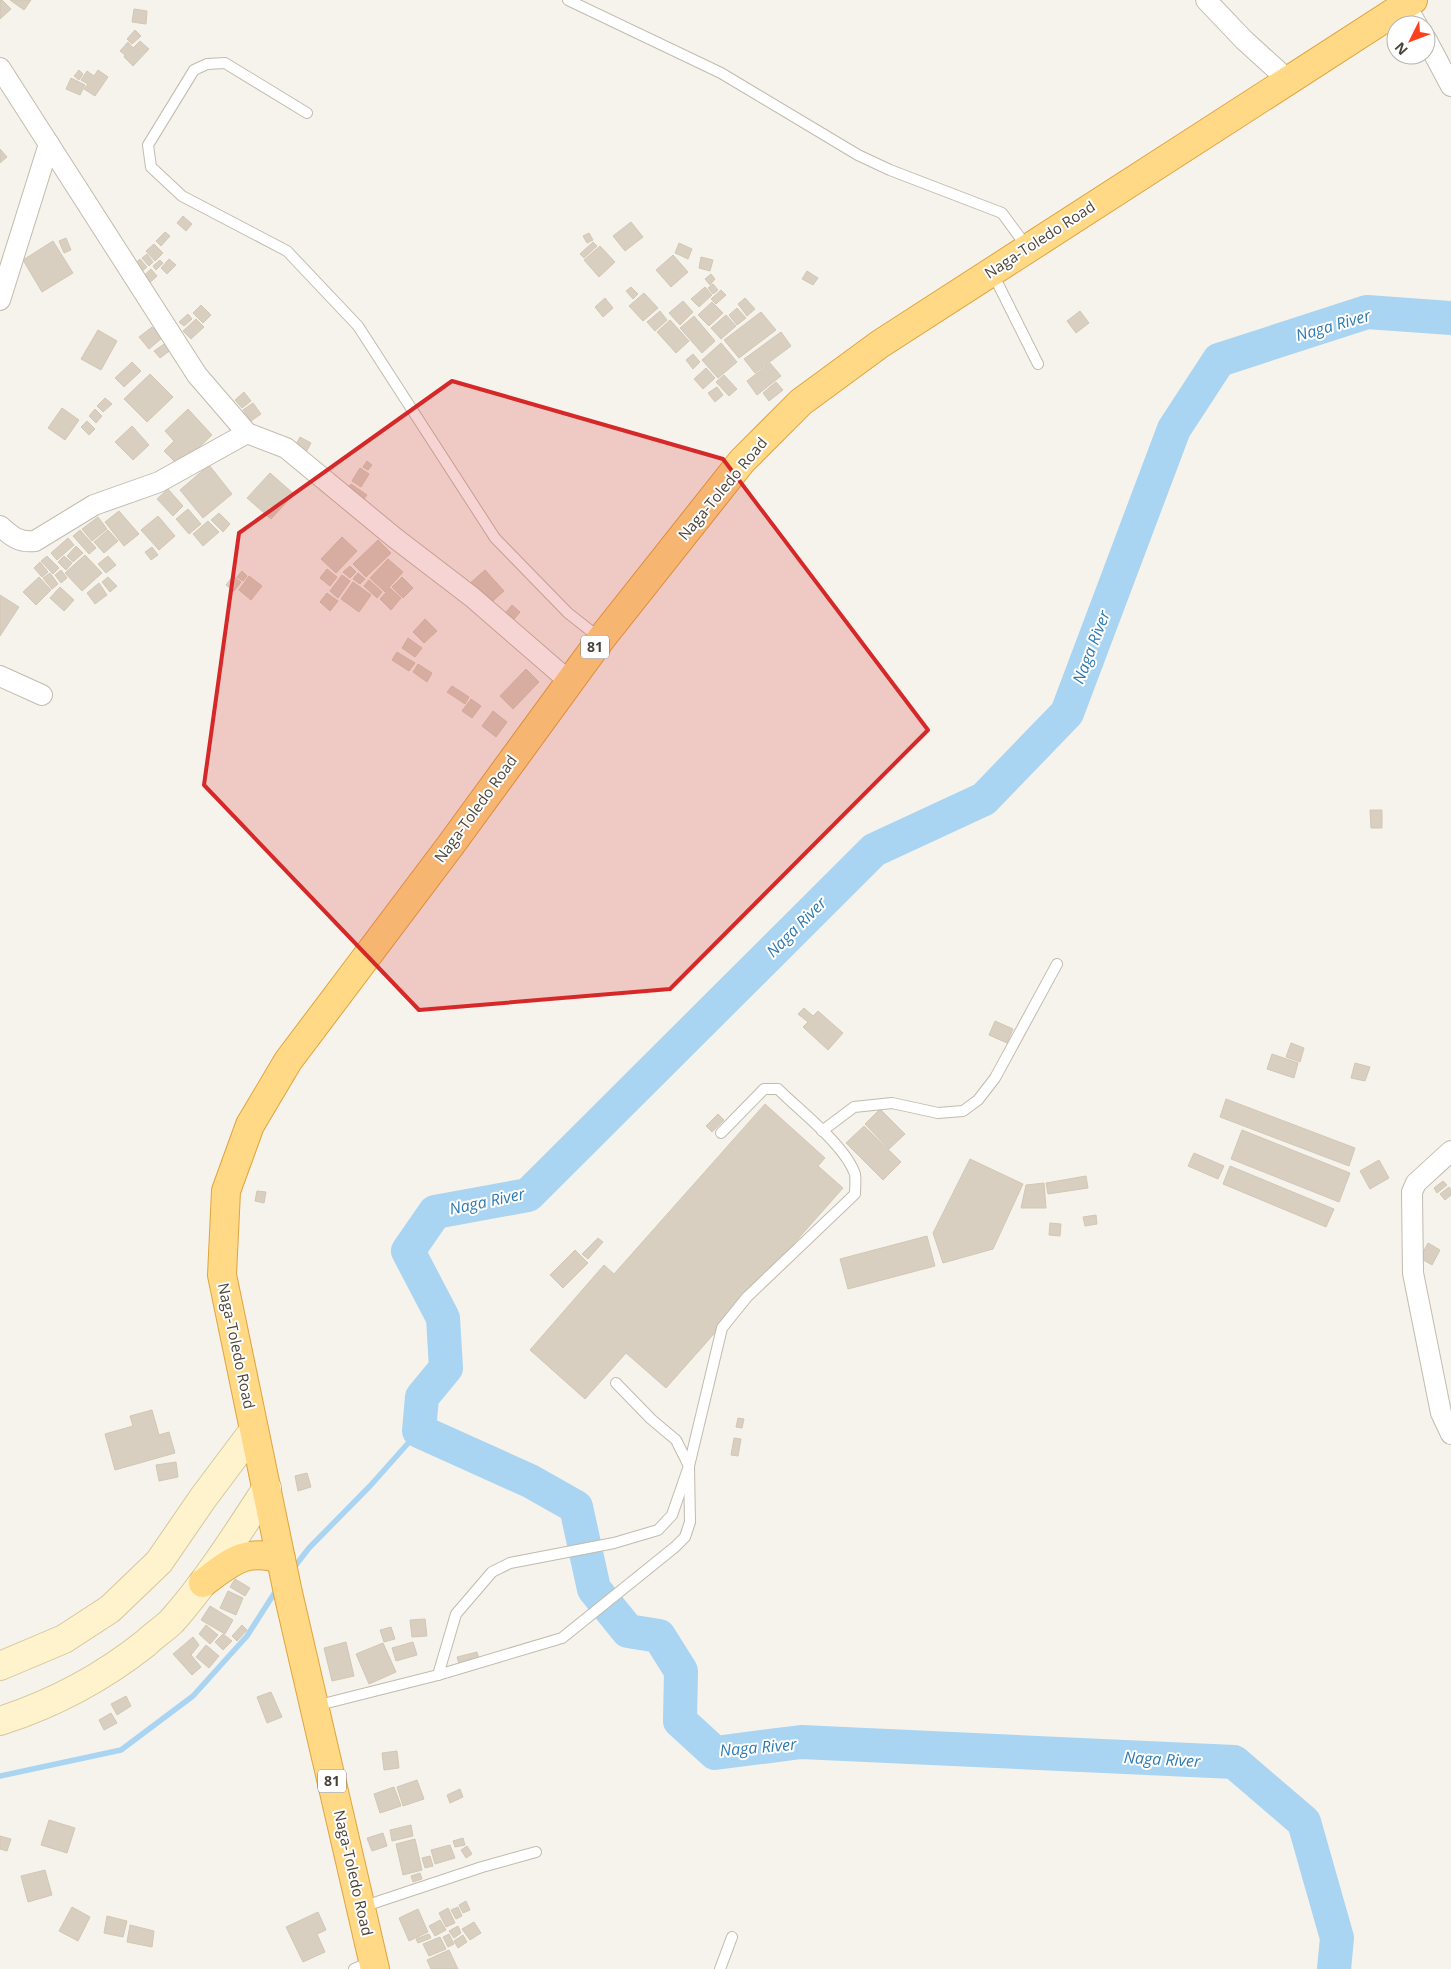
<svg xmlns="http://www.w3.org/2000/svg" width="1451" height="1969" font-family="'Open Sans',sans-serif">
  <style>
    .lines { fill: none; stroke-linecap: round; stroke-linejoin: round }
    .stream { stroke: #a9d4f2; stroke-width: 5.5 }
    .river { stroke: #a9d4f2; stroke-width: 34 }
    .building { fill: #d8cfc1; stroke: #d3c7b4 }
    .service-casing { stroke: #c2bbae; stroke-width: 12 }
    .minor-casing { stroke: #c2bbae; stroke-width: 22 }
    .secondary-casing { stroke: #d6c79b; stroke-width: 30 }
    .trunk-casing { stroke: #e0a43c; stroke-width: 30 }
    .service { stroke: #fff; stroke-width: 10 }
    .minor { stroke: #fff; stroke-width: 20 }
    .secondary { stroke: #fff3cd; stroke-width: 28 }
    .trunk { stroke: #ffd985; stroke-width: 28 }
    .marked { fill: #d62828; fill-opacity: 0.2; stroke: #d62828; stroke-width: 4; stroke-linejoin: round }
    .labels { text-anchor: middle; stroke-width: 4; stroke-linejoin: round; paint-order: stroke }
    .shield { fill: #fff; stroke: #817c74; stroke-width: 1 }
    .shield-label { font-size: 14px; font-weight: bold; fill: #4b4439 }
    .street-label { font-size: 15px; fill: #4b4439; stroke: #fff }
    .water-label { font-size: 16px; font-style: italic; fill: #2e7ab2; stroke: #fff }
  </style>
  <rect width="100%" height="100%" fill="#f6f3ec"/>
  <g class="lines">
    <!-- stream -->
    <g class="stream">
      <path d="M292,1570l17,-22 61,-62 49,-55"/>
      <path d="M0,1776l121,-26 72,-54 54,-60 30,-47"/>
    </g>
    <!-- river -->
    <path class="river" d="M1334,1969l3,-31 -33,-116 -70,-60 -433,-20 -86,11 -35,-32 1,-50 -22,-35 -31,-5 -34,-42 -18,-82 -46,-26 -111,-50 3,-34 24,-29 -3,-50 -35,-67 27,-39 93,-17 346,-345 110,-51 83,-86 107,-284 45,-69 148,-48 84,6"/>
  </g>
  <!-- building -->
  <g class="building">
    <path d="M0,0h2l9,9 -11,10z"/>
    <path d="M10,0h21l-7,10z"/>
    <path d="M134,9l13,2 -1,13 -14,-2z"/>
    <path d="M135,30l6,6 -9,8 -5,-5z"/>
    <path d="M140,41l9,8 -16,17 -9,-9 1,-2 -5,-4 8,-9 5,6z"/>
    <path d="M79,70l4,4 -4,6 -5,-4z"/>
    <path d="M98,70l10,7 -13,19 -11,-7 4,-5 -7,-4 6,-9 7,5z"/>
    <path d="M71,78l14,7 -5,10 -14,-6z"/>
    <path d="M0,149l7,8 -7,6z"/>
    <path d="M183,216l9,8 -6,7 -9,-8z"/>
    <path d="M631,222l12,15 -18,14 -12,-15z"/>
    <path d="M165,232l5,4 -9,10 -5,-5z"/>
    <path d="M589,233l4,7 -6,3 -4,-7z"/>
    <path d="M66,238l5,12 -7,3 -5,-12z"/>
    <path d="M53,241l20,32 -31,19 -19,-32z"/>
    <path d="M593,242l4,4 -13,12 -4,-4z"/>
    <path d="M679,243l13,6 -4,10 -13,-6z"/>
    <path d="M154,244l9,9 -8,8 -9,-10z"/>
    <path d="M600,246l15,16 -16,15 -15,-17z"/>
    <path d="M147,254l6,8 -4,4 -7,-8z"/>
    <path d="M673,255l15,17 -17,15 -15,-17z"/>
    <path d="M701,257l12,3 -3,11 -11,-3z"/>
    <path d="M140,259l7,8 -8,7 -7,-8z"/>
    <path d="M169,259l7,6 -9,9 -6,-6z"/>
    <path d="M160,260l3,3 -7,7 -3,-4z"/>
    <path d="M151,269l6,7 -11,10 -6,-7z"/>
    <path d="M807,271l11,7 -5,7 -11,-6z"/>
    <path d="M711,274l4,5 -5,6 -5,-6z"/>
    <path d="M713,284l5,6 -5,4 -5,-6z"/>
    <path d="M631,287l7,7 -5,5 -7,-8z"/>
    <path d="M705,287l7,8 -13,12 -8,-8z"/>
    <path d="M721,290l5,5 -10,9 -5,-5z"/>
    <path d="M644,293l14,15 -15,13 -14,-15z"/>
    <path d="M605,298l8,10 -10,9 -8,-10z"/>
    <path d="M745,298l10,11 -8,7 -9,-12z"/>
    <path d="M683,301l10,11 -13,13 -11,-12z"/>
    <path d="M712,302l11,11 -14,13 -11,-11z"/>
    <path d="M201,305l10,10 -8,8 -10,-10z"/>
    <path d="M737,308l9,10 -9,7 -8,-10z"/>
    <path d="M660,311l7,9 -12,11 -8,-9z"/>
    <path d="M1080,311l9,12 -13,10 -9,-12z"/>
    <path d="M761,312l15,18 -37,28 -15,-18z"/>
    <path d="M188,314l4,5 -8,7 -5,-4z"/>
    <path d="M726,315l10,11 -15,13 -10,-11z"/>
    <path d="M694,316l21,25 -13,12 -22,-25z"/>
    <path d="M196,319l8,8 -13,12 -8,-8z"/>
    <path d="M670,320l19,21 -13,12 -19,-21z"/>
    <path d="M152,327l10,11 -13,11 -10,-12z"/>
    <path d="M98,330l19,11 -16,29 -20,-11z"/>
    <path d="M781,332l10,14 -36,27 -11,-14z"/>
    <path d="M167,342l5,7 -12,9 -6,-7z"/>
    <path d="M721,343l16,19 -19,16 -16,-18z"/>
    <path d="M693,354l7,8 -7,7 -7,-9z"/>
    <path d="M132,362l9,9 -17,16 -9,-9z"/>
    <path d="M770,363l11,13 -24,19 -10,-14z"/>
    <path d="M706,368l9,10 -12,11 -9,-10z"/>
    <path d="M150,374l23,23 -26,25 -23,-23z"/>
    <path d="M724,375l13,14 -8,7 -13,-14z"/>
    <path d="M776,382l7,8 -14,11 -6,-8z"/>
    <path d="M717,387l6,8 -8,7 -7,-9z"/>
    <path d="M244,392l7,9 -9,7 -7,-8z"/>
    <path d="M105,398l7,6 -9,8 -6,-6z"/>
    <path d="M253,403l8,11 -10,7 -8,-11z"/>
    <path d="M62,408l17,12 -14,20 -17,-12z"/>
    <path d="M95,409l7,7 -6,7 -7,-7z"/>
    <path d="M188,409l24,26 -33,31 -15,-15 10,-10 -9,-10z"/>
    <path d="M87,421l8,8 -6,6 -8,-8z"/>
    <path d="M132,426l17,19 -16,15 -18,-18z"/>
    <path d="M300,437l11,6 -7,13 -11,-6z"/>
    <path d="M367,461l5,4 -4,5 -5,-3z"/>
    <path d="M209,465l23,29 -29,24 -23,-28z"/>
    <path d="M360,468l9,6 -8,13 -9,-6z"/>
    <path d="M270,473l24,21 -23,25 -24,-21z"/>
    <path d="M351,484l16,11 -7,9 -16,-11z"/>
    <path d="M168,489l15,17 -10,10 -16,-17z"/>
    <path d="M188,509l13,15 -12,10 -13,-15z"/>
    <path d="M119,511l20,23 -15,12 -19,-24z"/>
    <path d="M219,513l11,11 -7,8 -12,-12z"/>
    <path d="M158,516l17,20 -16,14 -18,-20z"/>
    <path d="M98,517l9,12 -15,12 -10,-12z"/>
    <path d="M208,521l11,11 -16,14 -10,-12z"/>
    <path d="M80,530l16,18 -7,6 -16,-18z"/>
    <path d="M108,530l10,11 -14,12 -10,-11z"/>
    <path d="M342,537l15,14 -21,22 -15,-14z"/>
    <path d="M68,538l6,7 -17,15 -6,-7z"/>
    <path d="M378,540l13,13 -25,24 -13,-13z"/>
    <path d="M76,546l7,7 -10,9 -6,-6z"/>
    <path d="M152,547l6,8 -7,5 -6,-8z"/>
    <path d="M85,555l17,18 -20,18 -17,-18z"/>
    <path d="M47,556l12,12 -6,6 -12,-13z"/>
    <path d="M64,556l8,7 -6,7 -8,-8z"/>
    <path d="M108,556l8,9 -10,8 -8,-9z"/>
    <path d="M388,559l15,13 -18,20 -15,-14z"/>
    <path d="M40,562l8,10 -6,5 -8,-9z"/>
    <path d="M350,566l6,6 -6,6 -7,-6z"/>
    <path d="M327,569l10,8 -7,9 -10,-8z"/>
    <path d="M61,570l6,8 -6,5 -6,-8z"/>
    <path d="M485,570l19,21 -17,15 -19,-21z"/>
    <path d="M242,571l5,5 -4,5 -6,-4z"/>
    <path d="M50,573l8,11 -6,5 -9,-11z"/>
    <path d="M358,573l7,6 -5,5 -7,-5z"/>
    <path d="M342,575l8,6 -12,17 -8,-7z"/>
    <path d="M233,576l8,6 -7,9 -8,-6z"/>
    <path d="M249,576l13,10 -11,14 -12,-10z"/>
    <path d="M39,577l12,13 -15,15 -13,-13z"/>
    <path d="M108,577l9,9 -7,6 -8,-10z"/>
    <path d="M402,577l11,11 -10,10 -11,-11z"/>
    <path d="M369,580l13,12 -5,6 -13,-12z"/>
    <path d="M353,582l18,13 -12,17 -18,-13z"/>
    <path d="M99,583l8,12 -12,9 -8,-11z"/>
    <path d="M60,587l14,13 -10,11 -14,-13z"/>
    <path d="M390,588l11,10 -10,12 -11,-11z"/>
    <path d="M327,593l11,8 -8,10 -10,-9z"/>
    <path d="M0,595l19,12 -19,29z"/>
    <path d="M512,605l8,7 -10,12 -8,-7z"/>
    <path d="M425,619l12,12 -13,12 -11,-11z"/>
    <path d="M408,638l14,10 -7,9 -13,-9z"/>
    <path d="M397,652l18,11 -6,8 -17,-11z"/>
    <path d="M418,664l14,9 -5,9 -14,-10z"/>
    <path d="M526,669l13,13 -26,27 -13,-13z"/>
    <path d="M452,686l17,11 -4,7 -18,-12z"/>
    <path d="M471,699l10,7 -9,12 -10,-7z"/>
    <path d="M493,711l14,11 -11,15 -14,-11z"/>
    <path d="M1370,810h12v18h-11z"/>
    <path d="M804,1008l9,8 5,-5 25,22 -15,17 -25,-23 5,-5 -10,-8z"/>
    <path d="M995,1021l18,8 -6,14 -18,-8z"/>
    <path d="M1291,1043l13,5 -4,14 -14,-5z"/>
    <path d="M1272,1054l26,9 -4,15 -27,-9z"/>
    <path d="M1355,1063l15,4 -5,14 -14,-3z"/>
    <path d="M1226,1099l129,49 -6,18 -129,-49z"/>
    <path d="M765,1104l60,54 -7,8 25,22 -177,200 -40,-35 -41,46 -55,-49 74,-85 10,9z"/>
    <path d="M880,1109l25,25 -16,15 -24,-25z"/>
    <path d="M718,1114l6,6 -12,12 -6,-6z"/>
    <path d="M864,1126l37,36 -18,18 -37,-37z"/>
    <path d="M1242,1130l108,43 -11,29 -108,-43z"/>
    <path d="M1194,1153l30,13 -6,13 -30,-13z"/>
    <path d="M970,1159l53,25 -30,65 -50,14 -10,-30z"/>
    <path d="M1379,1160l10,18 -19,11 -10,-18z"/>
    <path d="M1230,1166l104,43 -8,18 -103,-43z"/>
    <path d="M1086,1176l2,12 -40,6 -2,-11z"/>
    <path d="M1443,1181l4,4 -10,8 -3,-5z"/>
    <path d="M1044,1183l2,25h-25l5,-23z"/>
    <path d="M1449,1187l2,3v5l-6,5 -5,-6z"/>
    <path d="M257,1191l9,1 -2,11 -9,-2z"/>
    <path d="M1096,1215l1,9 -12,2 -2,-9z"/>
    <path d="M1050,1223l11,1 -1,12 -11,-1z"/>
    <path d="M927,1236l8,30 -87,23 -8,-30z"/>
    <path d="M598,1238l5,4 -15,17 -6,-5z"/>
    <path d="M1428,1243l12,7 -8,15 -12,-7z"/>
    <path d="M575,1250l13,13 -25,25 -13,-13z"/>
    <path d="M152,1410l7,25 10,-3 6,21 -60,17 -10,-36 28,-8 -3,-10z"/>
    <path d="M738,1418l6,1 -2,9 -6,-1z"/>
    <path d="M734,1438l7,1 -3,17 -7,-1z"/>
    <path d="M176,1462l2,15 -19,4 -3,-16z"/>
    <path d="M307,1473l4,14 -13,4 -3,-15z"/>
    <path d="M235,1579l15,9 -5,8 -15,-9z"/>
    <path d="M228,1591l15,7 -7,17 -16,-7z"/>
    <path d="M210,1606l23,14 -8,14 -24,-14z"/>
    <path d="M425,1619l2,17 -15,1 -2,-17z"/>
    <path d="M206,1625l12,10 -8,9 -11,-10z"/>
    <path d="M242,1625l5,5 -10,11 -5,-5z"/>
    <path d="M391,1627l4,12 -11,3 -4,-12z"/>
    <path d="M223,1634l9,7 -9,9 -8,-8z"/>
    <path d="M193,1637l6,8 -8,10 10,12 -9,8 -19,-21z"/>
    <path d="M346,1642l8,34 -22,5 -8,-33z"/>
    <path d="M413,1642l4,13 -21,6 -4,-13z"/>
    <path d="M383,1643l13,29 -27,12 -13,-30z"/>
    <path d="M206,1645l13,11 -10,12 -13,-11z"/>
    <path d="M477,1652l2,7 -20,5 -2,-7z"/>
    <path d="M271,1692l11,25 -15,6 -10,-26z"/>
    <path d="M126,1696l5,10 -14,9 -6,-11z"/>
    <path d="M111,1713l6,10 -13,7 -5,-10z"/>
    <path d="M397,1751l2,17 -15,2 -2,-17z"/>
    <path d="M417,1780l7,19 -21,7 -6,-19z"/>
    <path d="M394,1787l7,19 -21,7 -6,-19z"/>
    <path d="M460,1789l3,8 -13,6 -3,-8z"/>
    <path d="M49,1820l26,8 -8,25 -26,-8z"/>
    <path d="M411,1825l2,11 -21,5 -2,-11z"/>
    <path d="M383,1833l4,13 -15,5 -5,-13z"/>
    <path d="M0,1836l11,3 -4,12 -7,-2z"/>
    <path d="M463,1838l2,7 -10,2 -2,-6z"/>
    <path d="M415,1839l7,31 -19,5 -7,-31z"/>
    <path d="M450,1845l5,13 -20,6 -4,-14z"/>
    <path d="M467,1846l5,8 -6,4 -5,-8z"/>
    <path d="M430,1856l3,10 -8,2 -3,-10z"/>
    <path d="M45,1870l7,25 -24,7 -7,-26z"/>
    <path d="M420,1873l2,6 -9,3 -2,-6z"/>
    <path d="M466,1901l4,9 -7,3 -4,-8z"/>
    <path d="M72,1907l18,10 -12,24 -19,-10z"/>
    <path d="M458,1907l4,9 -6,3 -5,-9z"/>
    <path d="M448,1908l7,15 -9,4 -7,-14z"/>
    <path d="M418,1909l10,23 -19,9 -10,-23z"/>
    <path d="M318,1912l8,18 -9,4 8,18 -22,10 -17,-35z"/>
    <path d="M107,1916l20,5 -4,16 -19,-4z"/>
    <path d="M440,1920l6,10 -11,6 -6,-10z"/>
    <path d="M474,1922l7,11 -11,7 -8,-11z"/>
    <path d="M130,1925l24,6 -2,16 -25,-5z"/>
    <path d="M458,1926l3,7 -7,5 -5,-7z"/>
    <path d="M429,1934l2,4 -13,5 -2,-4z"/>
    <path d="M449,1934l5,10 -6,3 -5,-10z"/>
    <path d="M463,1935l4,7 -9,6 -4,-7z"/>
    <path d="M440,1937l6,12 -17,7 -6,-12z"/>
    <path d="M449,1950l9,19h-27l-4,-9z"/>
  </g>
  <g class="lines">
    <defs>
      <g id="service">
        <path d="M568,0l153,73 137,82 32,15 112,43 25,34"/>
        <path d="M307,113l-82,-50 -18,1 -13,6 -46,75 3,22 31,29 105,55 71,75 137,212 73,75 33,26"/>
        <path d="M992,272l46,92"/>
        <path d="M822,1131l32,-24 38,-4 46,10 25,-2 15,-11 17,-22 62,-114"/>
        <path d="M438,1675l18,-61 36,-42 18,-9 104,-20 44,-13 14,-15 17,-49 -13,-26 -25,-21 -35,-36"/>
        <path d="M315,1706l123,-31 124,-37 113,-91 10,-10 5,-15 -1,-56 33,-138 25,-31 108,-103c0,-6 1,-14 0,-20 -10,-29 -55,-63 -77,-85h-14l-43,44"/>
        <path d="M362,1907l120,-40 54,-15"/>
        <path d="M354,1969l18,-8"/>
        <path d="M720,1969l12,-32"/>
      </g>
      <g id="minor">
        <path d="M1206,0l38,40 44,40"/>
        <path d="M1405,5l12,20"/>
        <path d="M1426,39l25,47"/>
        <path d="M0,68l197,307 50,58 39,15 109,90 77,59 98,85"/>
        <path d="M0,300l49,-156"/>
        <path d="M0,526c11,10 19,17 35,15l59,-36 65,-23 88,-49"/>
        <path d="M0,676l42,19"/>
        <path d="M1451,1151l-35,32 -4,9 1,81 28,140 10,21"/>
      </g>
      <g id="secondary">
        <path d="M0,1666l64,-27 46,-30 49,-47 44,-64 51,-68"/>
        <path d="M0,1721c53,-17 102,-43 146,-78 8,-8 18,-14 26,-22 36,-41 65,-87 95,-133"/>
      </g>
      <g id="trunk">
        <path d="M203,1583c28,-21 42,-35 78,-24"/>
        <path d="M375,1969l-87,-376 -66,-318 4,-84 24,-66 38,-64 162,-215 151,-207 141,-178 59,-59 79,-58 533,-344"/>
      </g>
    </defs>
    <!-- service casing -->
    <use href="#service" class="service-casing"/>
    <!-- minor casing -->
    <use href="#minor" class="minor-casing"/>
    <!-- secondary casing -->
    <use href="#secondary" class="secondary-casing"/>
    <!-- trunk casing -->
    <use href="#trunk" class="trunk-casing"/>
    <!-- service -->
    <use href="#service" class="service"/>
    <!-- minor -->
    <use href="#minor" class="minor"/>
    <!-- secondary -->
    <use href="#secondary" class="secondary"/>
    <!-- trunk -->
    <use href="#trunk" class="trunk"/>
  </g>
  <!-- marked area -->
  <path class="marked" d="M452,381l271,78 205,271 -258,259 -251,21 -215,-225 35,-252z"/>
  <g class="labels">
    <!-- shield labels -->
    <g class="shield">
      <rect x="581" y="635.5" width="28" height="23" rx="4"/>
      <rect x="318" y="1769.5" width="28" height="23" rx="4"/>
    </g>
    <g class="shield-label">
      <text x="595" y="652">81</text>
      <text x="332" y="1786">81</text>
    </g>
    <!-- street labels -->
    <g class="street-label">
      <text transform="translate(1040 240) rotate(-33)" y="5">Naga-Toledo Road</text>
      <text transform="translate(723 489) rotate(-50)" y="5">Naga-Toledo Road</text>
      <text transform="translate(476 809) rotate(-54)" y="5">Naga-Toledo Road</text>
      <text transform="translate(236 1346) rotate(78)" y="5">Naga-Toledo Road</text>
      <text transform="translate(353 1873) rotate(77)" y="5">Naga-Toledo Road</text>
    </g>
    <!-- water labels -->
    <g class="water-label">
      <text transform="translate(1333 325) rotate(-16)" y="6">Naga River</text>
      <text transform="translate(1091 647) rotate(-69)" y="6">Naga River</text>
      <text transform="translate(796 927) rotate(-45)" y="6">Naga River</text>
      <text transform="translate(487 1201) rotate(-12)" y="6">Naga River</text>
      <text transform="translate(758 1747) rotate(-5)" y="6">Naga River</text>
      <text transform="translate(1162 1759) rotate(3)" y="6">Naga River</text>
    </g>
  </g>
  <!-- north arrow -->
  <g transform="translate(1411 40) rotate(228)"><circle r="24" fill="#ffffff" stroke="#b7b4b0"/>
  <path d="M0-4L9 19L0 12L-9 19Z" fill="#fc3f1d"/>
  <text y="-8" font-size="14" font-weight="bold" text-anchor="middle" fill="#4b4439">N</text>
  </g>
</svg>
